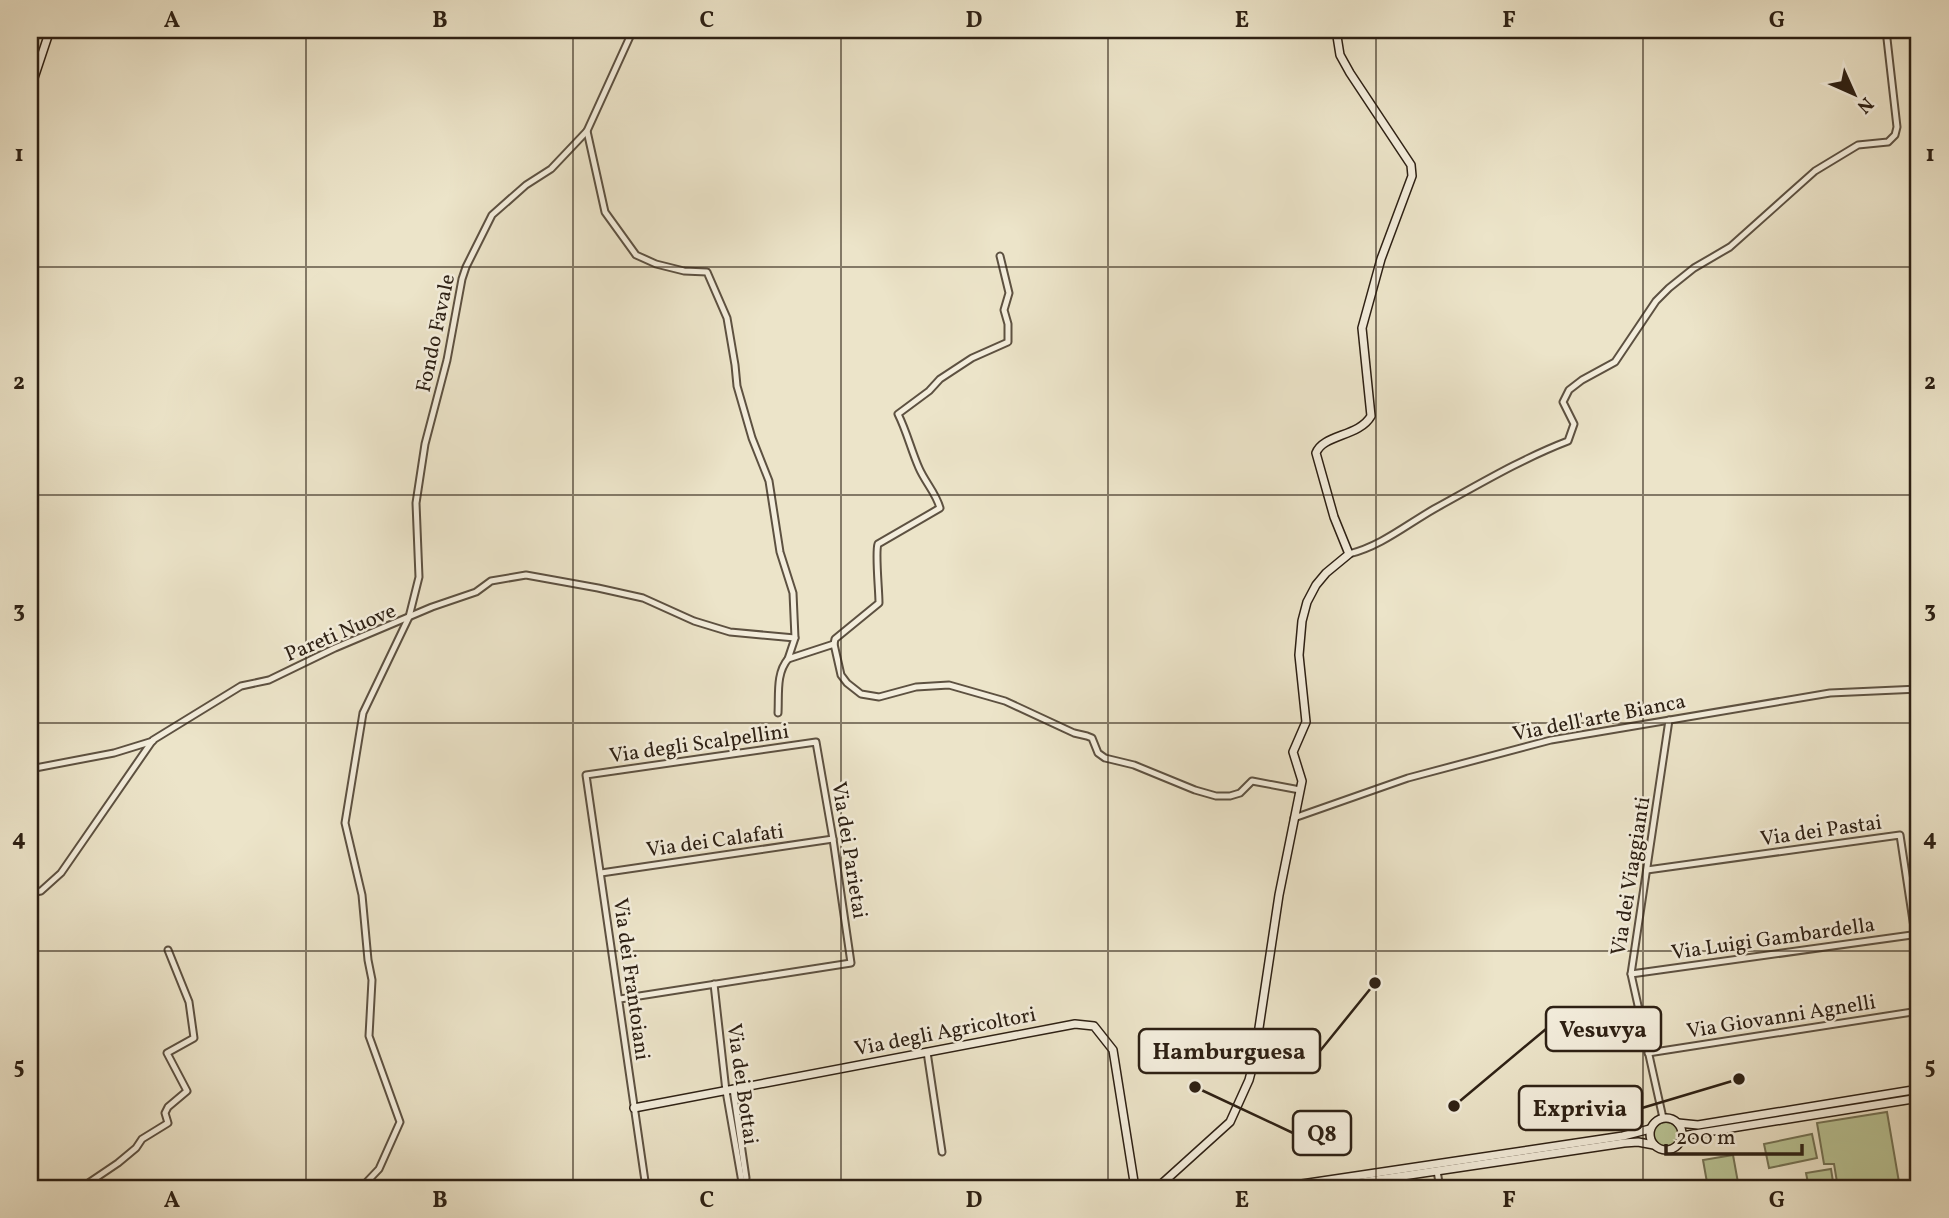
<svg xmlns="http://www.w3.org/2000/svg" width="1949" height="1218" font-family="Vollkorn,serif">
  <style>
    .green { fill: #b9c495; stroke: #737254; stroke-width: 2 }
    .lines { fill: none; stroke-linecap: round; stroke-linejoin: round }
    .street-casing { stroke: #5d5141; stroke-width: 9 }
    .secondary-casing { stroke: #2d2014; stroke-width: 10 }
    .street { stroke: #f3eddc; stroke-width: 5 }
    .secondary { stroke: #f3eddc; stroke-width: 7 }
    .grid { fill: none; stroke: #2d2014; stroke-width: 2; stroke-opacity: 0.55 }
    .labels { text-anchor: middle; stroke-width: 5; stroke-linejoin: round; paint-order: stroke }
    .street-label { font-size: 21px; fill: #2d2014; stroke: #f3eddc }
    .leader { fill: none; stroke: #2d2014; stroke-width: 2.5 }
    .callout-dot { fill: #2d2014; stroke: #f3eddc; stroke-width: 2.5 }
    .callout { fill: #f3eddc; stroke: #2d2014; stroke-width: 2.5 }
    .callout-label { font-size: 23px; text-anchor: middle; font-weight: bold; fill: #2d2014 }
    .neatline { fill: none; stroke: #2d2014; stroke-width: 2.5 }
    .grid-label { font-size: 23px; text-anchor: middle; font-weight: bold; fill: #2d2014 }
  </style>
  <rect width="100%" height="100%" fill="#ece4c9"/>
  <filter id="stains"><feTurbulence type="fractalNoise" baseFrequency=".00286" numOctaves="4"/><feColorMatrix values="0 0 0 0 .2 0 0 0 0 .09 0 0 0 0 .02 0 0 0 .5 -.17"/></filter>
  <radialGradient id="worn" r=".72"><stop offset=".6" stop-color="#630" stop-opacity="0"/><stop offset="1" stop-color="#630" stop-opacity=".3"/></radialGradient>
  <!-- green -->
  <g class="green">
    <path d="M1887,1112l13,76h-62l-4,-24h-10l-7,-41z"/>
    <circle cx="1666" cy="1135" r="13"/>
    <path d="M1812,1134l5,24 -48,10 -5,-24z"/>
    <path d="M1733,1155l6,33h-31l-5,-28z"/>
    <path d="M1831,1169l3,19h-25l-3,-15z"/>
  </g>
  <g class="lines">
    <defs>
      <g id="street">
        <path d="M587,131l18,81 31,43 20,9 28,7 23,1 20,46 8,47 2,21 15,52 17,43 11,71 13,41 2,45"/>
        <path d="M1349,554c32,-8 57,-29 85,-45 44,-24 87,-50 134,-68l6,-17 -11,-22 6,-12 13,-10 33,-18 41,-61 13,-13 25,-20 36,-21 85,-76 43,-26 30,-3 7,-7 2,-8 -11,-97"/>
        <path d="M834,644l1,-5 44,-36c0,-13 -4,-51 -1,-59l62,-36c-4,-15 -15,-26 -21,-40 -8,-18 -12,-36 -21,-54l31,-23 11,-12 32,-21 36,-16v-18l-4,-14 5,-17 -9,-37"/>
        <path d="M778,713c1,-19 -2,-40 10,-54"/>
        <path d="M30,769l84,-16 39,-12"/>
        <path d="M1294,818l114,-40 143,-38 279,-47 89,-4"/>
        <path d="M1647,870l253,-35 15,99"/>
        <path d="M601,873l232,-34"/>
        <path d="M30,893l11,-2 20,-18 92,-133 88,-54 28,-6 66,-32 97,-41 44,-15 15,-11 35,-6 72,13 45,10 51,23 36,11 65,6 -7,21 46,-15 7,31 6,8 14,11 18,3 37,-10 33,-2 56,16 69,32 13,3 5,2 6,15 7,5 29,7 61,25 21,6h14l10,-3 12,-12 48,9"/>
        <path d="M1631,974l288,-40"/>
        <path d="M714,984l12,107 17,97"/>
        <path d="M620,999l231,-36 -18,-124 -17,-97 -230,33 60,413"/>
        <path d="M927,1052l15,100"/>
        <path d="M1648,1053l271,-42"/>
        <path d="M733,1089l13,89 -2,8"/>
        <path d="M1663,1118l-32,-144 38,-254"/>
        <path d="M1437,1171l3,17"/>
        <path d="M81,1188l37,-25 18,-15 6,-9 26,-16 -3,-10 3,-6 19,-16 -20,-38 27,-15 -5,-36 -21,-52"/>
        <path d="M361,1188l18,-19 21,-47 -31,-86 3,-56 -4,-20 -6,-65 -17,-72 18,-110 46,-96 10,-40 -3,-74 9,-59 22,-84 15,-81 4,-12 26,-52 34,-30 25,-16 36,-38 46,-101"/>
      </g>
      <g id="secondary">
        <path d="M30,90l20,-60"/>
        <path d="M634,1108l441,-84 19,2 19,24 22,138"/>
        <circle cx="1666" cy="1134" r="16"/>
        <path d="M1678,1123l20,2 221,-36"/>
        <path d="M1682,1136l237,-38"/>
        <path d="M1157,1188l73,-66 19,-42 5,-19 25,-166 23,-114 -9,-29 13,-30 -7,-67 3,-34 5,-19 9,-17 10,-12 23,-19 -15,-37 -18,-64c7,-19 43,-16 55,-37l-9,-88 19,-69 31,-83 -1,-11 -61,-92 -10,-18 -4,-25"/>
        <path d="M1275,1188l348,-52 27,-7"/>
        <path d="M1322,1188l302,-45 14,-1 16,3"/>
      </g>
    </defs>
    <!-- street casing -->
    <use href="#street" class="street-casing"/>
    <!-- secondary casing -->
    <use href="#secondary" class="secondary-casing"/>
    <!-- street -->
    <use href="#street" class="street"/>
    <!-- secondary -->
    <use href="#secondary" class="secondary"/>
  </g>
  <!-- grid -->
  <path class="grid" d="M306,30v1158M573,30v1158M841,30v1158M1108,30v1158M1376,30v1158M1643,30v1158M30,267h1889M30,495h1889M30,723h1889M30,951h1889"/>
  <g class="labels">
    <!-- street labels -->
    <g class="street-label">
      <text transform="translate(435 333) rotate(-78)" y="7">Fondo Favale</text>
      <text transform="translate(340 632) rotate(-23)" y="7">Pareti Nuove</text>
      <text transform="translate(1599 717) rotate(-11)" y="7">Via dell'arte Bianca</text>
      <text transform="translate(699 743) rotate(-8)" y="7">Via degli Scalpellini</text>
      <text transform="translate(1821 830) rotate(-8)" y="7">Via dei Pastai</text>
      <text transform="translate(715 840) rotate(-8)" y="7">Via dei Calafati</text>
      <text transform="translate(850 850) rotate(81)" y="7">Via dei Parietai</text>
      <text transform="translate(1630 876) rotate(-81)" y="7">Via dei Viaggianti</text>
      <text transform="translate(1773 938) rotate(-8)" y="7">Via Luigi Gambardella</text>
      <text transform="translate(632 979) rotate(82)" y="7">Via dei Frantoiani</text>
      <text transform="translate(1781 1016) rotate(-9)" y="7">Via Giovanni Agnelli</text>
      <text transform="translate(945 1031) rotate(-11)" y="7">Via degli Agricoltori</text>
      <text transform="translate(743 1084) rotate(82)" y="7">Via dei Bottai</text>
    </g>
  </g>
  <!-- callouts -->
  <path class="leader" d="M1454 1106L1546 1029M1375 983L1320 1051M1739 1079L1642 1108M1195 1087L1293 1133"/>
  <g class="callout-dot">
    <circle cx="1454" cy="1106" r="7"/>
    <circle cx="1375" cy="983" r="7"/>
    <circle cx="1739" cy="1079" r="7"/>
    <circle cx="1195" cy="1087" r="7"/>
  </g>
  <g class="callout">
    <rect x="1546" y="1007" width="115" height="44" rx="7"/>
    <rect x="1139" y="1029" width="181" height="44" rx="7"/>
    <rect x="1519" y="1086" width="123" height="44" rx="7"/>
    <rect x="1293" y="1111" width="58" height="44" rx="7"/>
  </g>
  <g class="callout-label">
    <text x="1603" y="1037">Vesuvya</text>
    <text x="1229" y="1059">Hamburguesa</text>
    <text x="1580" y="1116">Exprivia</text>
    <text x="1322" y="1141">Q8</text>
  </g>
  <!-- margin -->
  <rect width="1949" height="1218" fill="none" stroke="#ece4c9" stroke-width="77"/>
  <!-- north arrow -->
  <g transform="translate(1854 94) rotate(135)" stroke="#f3eddc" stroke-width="5" paint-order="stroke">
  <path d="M0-5L12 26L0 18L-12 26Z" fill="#2d2014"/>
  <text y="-10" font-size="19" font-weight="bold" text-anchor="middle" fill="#2d2014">N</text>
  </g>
  <!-- scale -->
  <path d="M1666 1144v10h136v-10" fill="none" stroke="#2d2014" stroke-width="3.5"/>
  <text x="1676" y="1144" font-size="21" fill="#2d2014" stroke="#f3eddc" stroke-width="5" paint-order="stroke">200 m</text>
  <rect x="38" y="38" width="1872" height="1142" class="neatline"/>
  <g class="grid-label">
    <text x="172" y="27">A</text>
    <text x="440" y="27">B</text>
    <text x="707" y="27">C</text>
    <text x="974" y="27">D</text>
    <text x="1242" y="27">E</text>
    <text x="1509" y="27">F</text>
    <text x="1777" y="27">G</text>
    <text x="19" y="161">1</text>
    <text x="1930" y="161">1</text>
    <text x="19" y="389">2</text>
    <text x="1930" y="389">2</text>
    <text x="19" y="617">3</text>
    <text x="1930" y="617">3</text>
    <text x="19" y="845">4</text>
    <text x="1930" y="845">4</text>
    <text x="19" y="1073">5</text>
    <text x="1930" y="1073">5</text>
    <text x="172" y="1207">A</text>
    <text x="440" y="1207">B</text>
    <text x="707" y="1207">C</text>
    <text x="974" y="1207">D</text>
    <text x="1242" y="1207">E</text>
    <text x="1509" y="1207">F</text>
    <text x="1777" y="1207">G</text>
  </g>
  <rect width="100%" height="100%" filter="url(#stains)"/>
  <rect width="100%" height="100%" fill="url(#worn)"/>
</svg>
